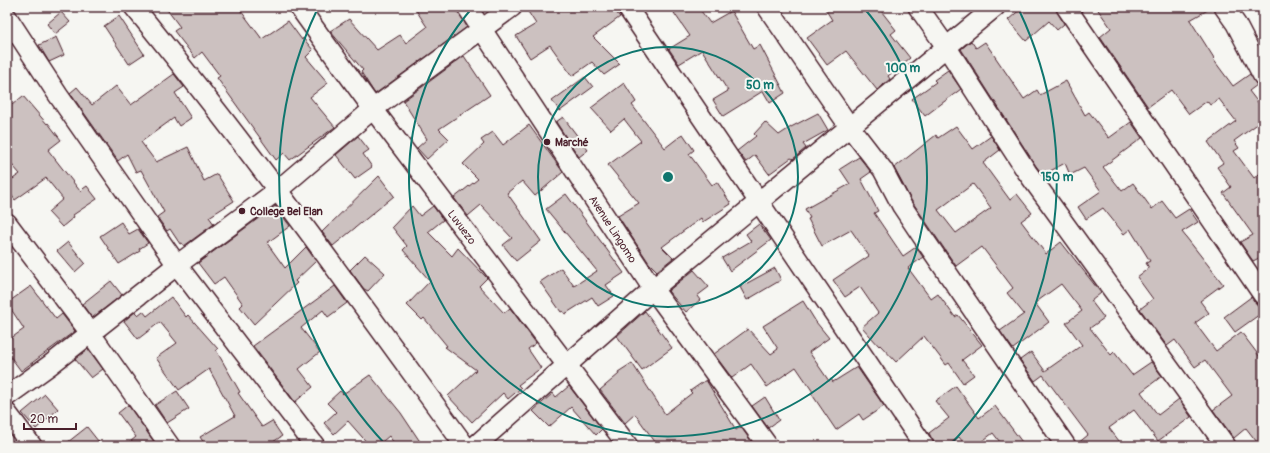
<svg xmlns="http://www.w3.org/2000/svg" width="1270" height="453" font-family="Pangolin,sans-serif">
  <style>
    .building { fill: #ccc1c0; stroke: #4a1f2b; fill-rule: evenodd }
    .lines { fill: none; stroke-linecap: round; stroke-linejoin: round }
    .minor-casing { stroke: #4a1f2b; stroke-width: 22 }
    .minor { stroke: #f6f6f2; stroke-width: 19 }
    .ring { fill: none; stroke: #0f766e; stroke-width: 2 }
    .poi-dot { fill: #4a1f2b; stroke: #f6f6f2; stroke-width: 1.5 }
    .labels { text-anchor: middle; stroke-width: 4; stroke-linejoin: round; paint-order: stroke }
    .poi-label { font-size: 11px; font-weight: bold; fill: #4a1f2b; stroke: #f6f6f2; text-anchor: start }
    .street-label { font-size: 11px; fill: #4a1f2b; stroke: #f6f6f2 }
    .centre { fill: #0f766e; stroke: #f6f6f2; stroke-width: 2 }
    .ring-label { font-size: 12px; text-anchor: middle; font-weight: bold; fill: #0f766e; stroke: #f6f6f2; stroke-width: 4; stroke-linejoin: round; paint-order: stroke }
  </style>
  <rect width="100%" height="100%" fill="#f6f6f2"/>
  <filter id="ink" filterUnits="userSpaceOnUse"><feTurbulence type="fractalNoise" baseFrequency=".025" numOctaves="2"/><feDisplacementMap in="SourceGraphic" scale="8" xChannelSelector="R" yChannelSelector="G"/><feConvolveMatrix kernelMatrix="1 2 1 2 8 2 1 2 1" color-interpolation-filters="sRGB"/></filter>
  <g filter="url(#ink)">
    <!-- building -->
    <g class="building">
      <path d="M165,7h73l24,32 26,-18 14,19 1,-2 10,12 -7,7 22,26 -18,14 25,30 -45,33 -6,-7 -8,7 -59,-82 3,-2 -18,-24 -7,6 -21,-27 6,-4z"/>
      <path d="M414,7h42l11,20 -92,67 -14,-22 2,-2 -33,-39 19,-12 28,31 23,-15 6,8 21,-16z"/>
      <path d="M525,7h86l9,10 -27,20 27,27 -16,11 -12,-13 -20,14 -22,-31 -20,13 -14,-22 20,-12z"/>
      <path d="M683,7h15l12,16 21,-12 22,38 7,-4 25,48 -15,10 -7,-12 -40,25 -10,-16 15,-9 -26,-41 -23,14 -10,-15 21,-13 -16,-23z"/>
      <path d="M824,7h54l18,23 -5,4 19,24 -22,18 2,3 -13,11 -31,-39 -19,14 -20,-27 25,-18z"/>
      <path d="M1023,7h32l9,17 -7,6 -8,-9 -23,20 -18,-21z"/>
      <path d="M1096,7h117l-23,13 24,38 -1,1 20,27 17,-12 7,11 -8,6 14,18v11l-29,21 5,7 -5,3 20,27 9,-7v85l-10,5 -13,-19 13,-7 -30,-42 8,-6 -14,-20 6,-4 -15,-21 28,-21 -17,-22 -9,6 -3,-4 -18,13 -18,-24 -23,17 -48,-70 11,-9z"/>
      <path d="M61,12l9,10 -15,12 -8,-10z"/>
      <path d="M119,16l25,38 -15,10 -25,-38z"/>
      <path d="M56,37l8,18 -15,7 -10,-17z"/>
      <path d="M971,41l5,7 9,-6 39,57 13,-9 3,5 26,-14 19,34 4,-3 20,26 22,-16 11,16 -39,29 19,24 11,-8 19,26 10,-8 13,17 14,-9 9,13 -16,10 41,52 -23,17 9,12 -14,10 21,28 25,-19 22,29v85h-3l-14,-18 -12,10 -21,-28 19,-14 -27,-36 -10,7 -20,-27 -8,6 -27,-37 13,-10 -16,-22 12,-9 -3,-5 4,-2 -20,-32 -6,5 -21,-26 -17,11 -8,-12 23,-16 -17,-23 -14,7 -5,-12 -22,12 -7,-9 -75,-117z"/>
      <path d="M464,56l26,39 -51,34 10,10 -22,20 -10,-11 10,-9 -24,-38z"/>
      <path d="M948,70l13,19 -36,27 -13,-17 24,-17 -2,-2z"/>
      <path d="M174,74l10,13 -9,6 16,25 -12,8 -5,-8 -33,24 15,20 32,-15 16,34 13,-7 17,27 -25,16 5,7 -30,22 -2,-3 -2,1 -10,-15 -3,2 -10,-14 7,-5 -23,-42 -5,2 -9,-18 -9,7 -48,-68 7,-6 15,18 24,-19 15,19z"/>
      <path d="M585,77l8,10 -33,24 -8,-10z"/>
      <path d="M624,83l12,19 -4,3 33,43 18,-14 11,16 -5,4 23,31 5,-3 14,22 -28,18 -2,-4 -39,29 11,11 -16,13 -8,-8 -31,-47 21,-13 -31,-38 33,-24 -17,-22 -13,11 -20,-22z"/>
      <path d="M23,96l24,28 1,-1 13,17 -13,10 32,41 7,-5 10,13 -24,16 1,2 -12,10 -14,-15 15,-13 -17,-21 -31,22 -8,-11v-6l13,-9 -13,-15v-50z"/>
      <path d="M818,113l10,17 -25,14 3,4 -13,11 -2,-1 -22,16 -14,-19 -9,7 -9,-11 19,-15 -2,-2 11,-12 14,13 12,-8z"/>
      <path d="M563,117l25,33 -9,7 -23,-35z"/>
      <path d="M529,125l34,47 -28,24 -13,-15 -15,12 34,48 -25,20 -13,-16 9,-7 -31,-33 -13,11 -14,-18 24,-19 -15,-15 21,-20 -3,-4 12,-8 10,13z"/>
      <path d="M956,126l17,23 18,-13 9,14 -17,13 27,37 7,-6 15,19 -11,8 25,33 15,-12 40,51 -10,8 13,17 -14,10 21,27 3,-3 18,23 19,-13 11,14 -21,16 17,23 21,-16 12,18 -33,24 -24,-31 -25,18 14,18h-46v-2l11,-9 -45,-60 -8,6 -15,-21 11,-8 14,19 37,-26 -16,-22 16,-12 -21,-27 -26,19 14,19 -36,27 -13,-18 24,-17 -17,-21 6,-5 -31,-41 -26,19 -45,-66 -17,-32 42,-33 2,3zM973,184l18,24 -35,25 -18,-23z"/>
      <path d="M358,136l11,14 -6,4 9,13 -17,12 -19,-24z"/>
      <path d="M859,157l12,15 -10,7 17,32 -4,2 29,43 13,-9 7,10 -15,11 23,31 7,-5 17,23 3,-2 24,30 -20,15 12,15 -11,8 -14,-20 -3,2 -22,-29 -28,26 -16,-17 -1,1 -17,-19 16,-14 -18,-26 -15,10 -12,-17 36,-24 -18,-26 -29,16 -14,-27 2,-1 -5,-9 45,-25 -10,-15z"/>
      <path d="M379,176l15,20 -61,50 -11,-14z"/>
      <path d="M566,194l58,79 -18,12 8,11 -16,10 -6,-9 -27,17 -2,-3 -2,1 -21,-30 21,-14 13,18 23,-15 -51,-62z"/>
      <path d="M275,206l15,20 -23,17 18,25 21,-21 10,14 -21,20 2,2 -43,41 -14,-17 3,-3 -19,-27 -10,7 -16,-21z"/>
      <path d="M412,206l8,10 13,-10 10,14 -15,12 24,24 6,-8 29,30 -8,8 25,27 6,-5 26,35 -8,6 13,19 -23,17 3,3 -13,11 -5,-6 -31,29 -24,-26 28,-26 -31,-23 2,-1 -23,-28 -2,2 -15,-15 23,-24 -27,-31 4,-4 -15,-19z"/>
      <path d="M121,222l8,12 9,-5 10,14 -9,6 1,2 -21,13 -19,-28z"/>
      <path d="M759,224l12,16 -41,31 -8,-13 29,-17 -5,-7z"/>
      <path d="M68,242l17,21 -10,9 -18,-21z"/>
      <path d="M365,255l20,18 -17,18 -4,-2 -14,-19z"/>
      <path d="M775,268l6,12 -34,20 -7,-13z"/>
      <path d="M694,270l15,17 -12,9 3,4 -14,12 -18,-21z"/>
      <path d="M111,281l11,14 -30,23 -10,-14z"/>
      <path d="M31,286l25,33 6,-5 13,17 -54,40 -14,-19v-11l17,-12 -17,-26z"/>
      <path d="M335,286l12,17 -19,14 -5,-7 -22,18 19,24 -21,17 14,18 -18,15 -42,-56z"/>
      <path d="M171,297l15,20 2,-2 30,34 -2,1 24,42 -2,1 24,34 10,-6 10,15 -15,10h-61l-6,-9 35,-21 -26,-47 -30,21 -23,-32 21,-15 -17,-21 -22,17 -14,-18 11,-9 3,3 5,-4 4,5z"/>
      <path d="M1251,297l12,15 -28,20 -11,-15z"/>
      <path d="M803,301l13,21 13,16 -20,14 20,29 2,-2 2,3 24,-15 27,39 -21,14 -4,-6 -23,16 -25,-37 2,-1 -17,-25 -29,20 -16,-23 -19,14 -18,-24 34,-25 23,25 7,-5 -15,-23z"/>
      <path d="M645,311l27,37 -30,22 -25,-34z"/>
      <path d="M88,349l15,20 -12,9 -16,-19z"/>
      <path d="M632,363l33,51 27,-21 -2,-2 16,-11 30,50 5,-3 10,14 -5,4 1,1h-89l-23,-32 -10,9 -25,-33 19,-16 -1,-2z"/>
      <path d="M370,375l31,38 22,33h-27l-7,-10 -12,10h-7l-22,-25 -14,13 -10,-11 12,-11 -9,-9 13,-12 3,3z"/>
      <path d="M569,386l33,43 -6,6 -25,-28 -22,20 -16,-16 20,-18 3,4z"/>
      <path d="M956,386l23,32 16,-12 30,40h-22l-10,-13 -17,13h-10l-7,-9 -12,9h-12l-6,-13 20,-15 -14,-17z"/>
      <path d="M177,391l12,18 -22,14 -12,-18z"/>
      <path d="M45,394l13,15 -22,20 -14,-16z"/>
      <path d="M765,397l14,23 -11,8 -16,-22z"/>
      <path d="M128,405l29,41h-32l11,-9 -18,-24z"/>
      <path d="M87,427l15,19h-39z"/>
    </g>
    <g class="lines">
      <defs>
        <g id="minor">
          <path d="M134,7c117,142 223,291 331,439"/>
          <path d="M299,7l74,102 255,337"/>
          <path d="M467,7l186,282 115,157"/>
          <path d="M627,7l297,439"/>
          <path d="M767,7l82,119 34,44 19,36 20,30 144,210"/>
          <path d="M918,7l29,41 80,124 199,274"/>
          <path d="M1066,7l197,288"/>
          <path d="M1224,7l12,17 27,52"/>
          <path d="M7,17l51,78 119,170 138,181"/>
          <path d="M7,223l84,111 79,112"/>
          <path d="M7,396l43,-31 127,-100 101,-75 95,-81 139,-102"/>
          <path d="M7,413l25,33"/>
          <path d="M475,446l178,-157 342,-282"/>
        </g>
      </defs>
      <!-- minor casing -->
      <use href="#minor" class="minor-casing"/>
      <!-- minor -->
      <use href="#minor" class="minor"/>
    </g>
  </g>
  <!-- distance rings -->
  <g class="ring">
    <circle cx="668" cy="177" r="130"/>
    <path d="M863 7A259 259 0 1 1 473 7"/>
    <path d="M386 445A389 389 0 0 1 317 10M1019 10A389 389 0 0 1 950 445"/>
  </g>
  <!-- markers -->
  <g class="poi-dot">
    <circle cx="547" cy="142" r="4"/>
    <circle cx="242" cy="211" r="4"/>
  </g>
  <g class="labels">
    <!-- poi labels -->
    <g class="poi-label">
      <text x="555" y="146">Marché</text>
      <text x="250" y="215">College Bel Elan</text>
    </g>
    <!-- street labels -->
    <g class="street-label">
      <text transform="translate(462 227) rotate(53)" y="4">Luvuezo</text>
      <text transform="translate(613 229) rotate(57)" y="4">Avenue Lingomo</text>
    </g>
  </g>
  <circle cx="668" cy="177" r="6" class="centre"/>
  <g class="ring-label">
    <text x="903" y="72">100 m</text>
    <text x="760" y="89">50 m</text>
    <text x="1057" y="181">150 m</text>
  </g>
  <!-- margin -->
  <rect width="1270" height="453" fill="none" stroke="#f6f6f2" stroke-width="24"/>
  <rect x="12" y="12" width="1246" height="429" fill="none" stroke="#4a1f2b" stroke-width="1.5" filter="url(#ink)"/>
  <!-- scale -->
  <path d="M24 423v6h52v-6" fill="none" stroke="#4a1f2b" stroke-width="2"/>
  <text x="30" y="423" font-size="12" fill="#4a1f2b" stroke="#f6f6f2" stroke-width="3" paint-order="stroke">20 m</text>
</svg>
